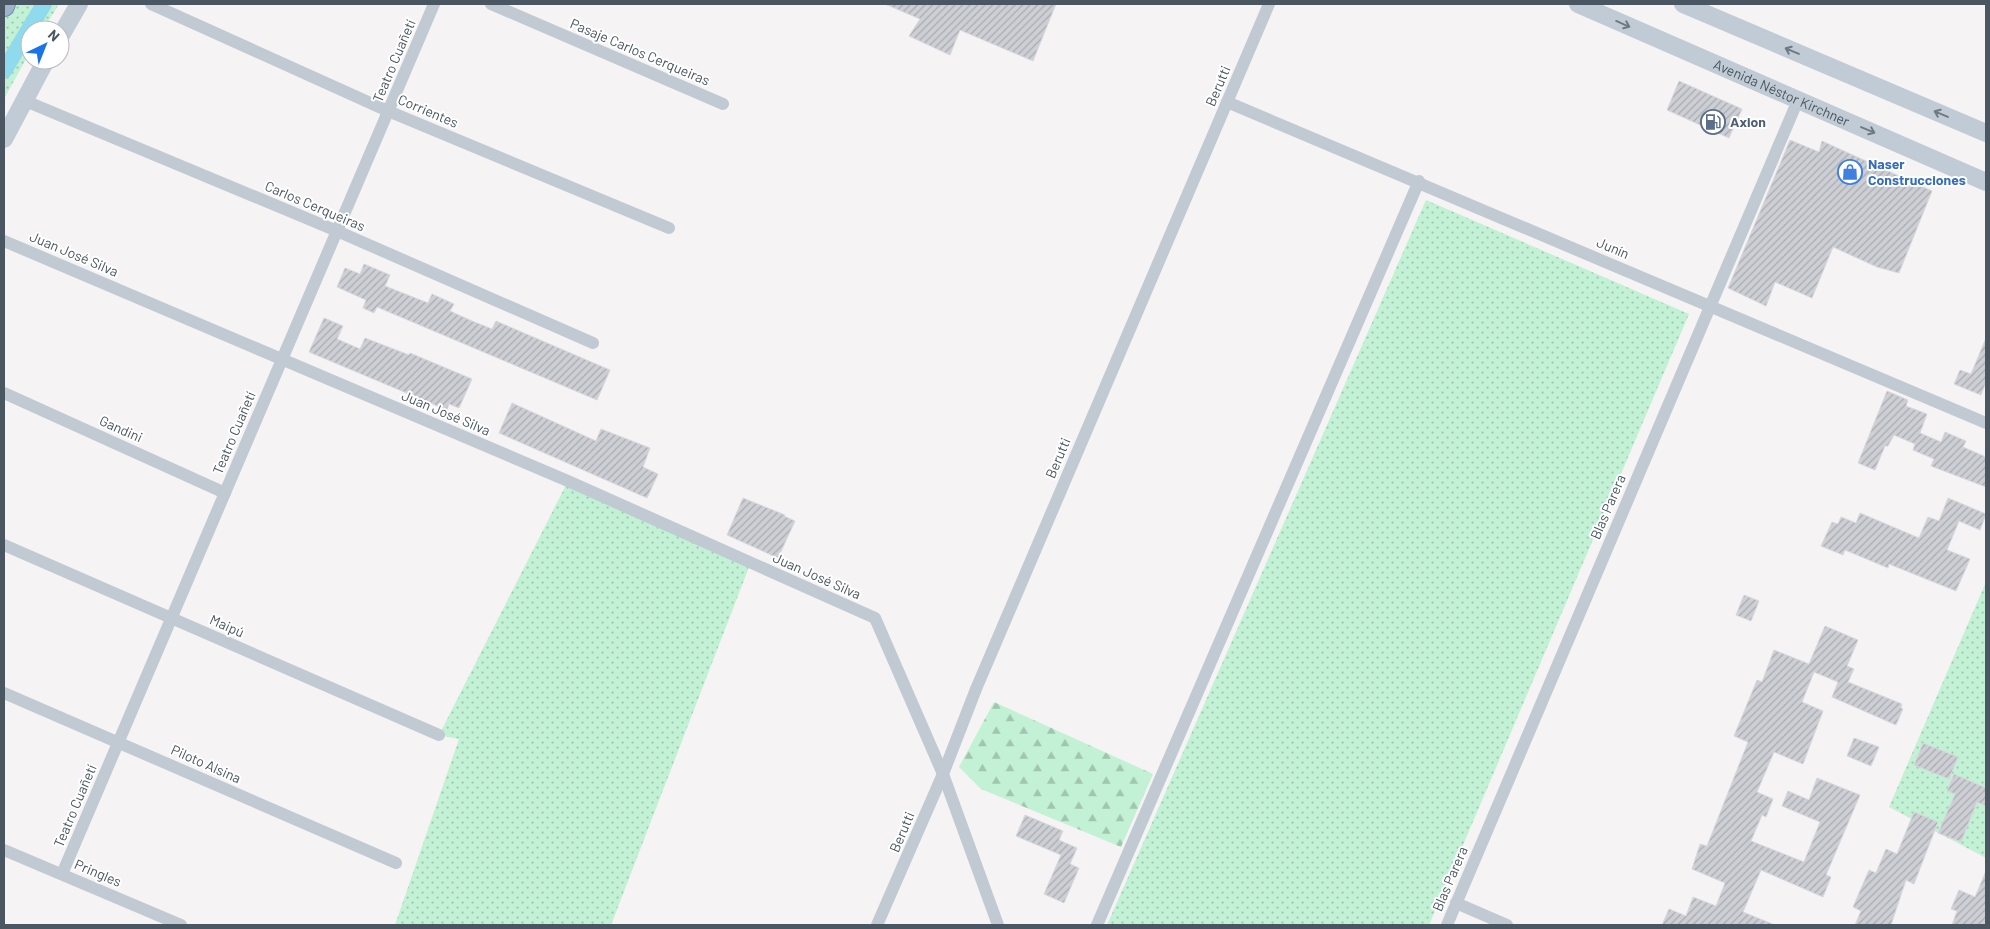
<svg xmlns="http://www.w3.org/2000/svg" width="1990" height="929" font-family="Barlow,sans-serif">
  <style>
    .grass { fill: url(#grass-dots) }
    .forest { fill: url(#forest-firs) }
    .lines { fill: none; stroke-linecap: round; stroke-linejoin: round }
    .canal { stroke: #90daee; stroke-width: 16 }
    .building { fill: url(#building-hatch); stroke: #d7d9de }
    .trunk-casing { stroke: #7690ad; stroke-width: 22 }
    .minor { stroke: #c1cad2; stroke-width: 12 }
    .secondary { stroke: #c1cbd6; stroke-width: 18 }
    .trunk { stroke: #9fb4c9; stroke-width: 20 }
    .oneway { stroke: #6e7984 }
    .labels { text-anchor: middle; stroke-width: 4; stroke-linejoin: round; paint-order: stroke }
    .street-label { font-size: 14px; fill: #4a5661; stroke: #fff }
    .service-label { font-size: 14px; font-weight: bold; fill: #4e5e75; stroke: #fff; text-anchor: start }
    .shop-label { font-size: 14px; font-weight: bold; fill: #366cbe; stroke: #fff; text-anchor: start }
  </style>
  <defs>
    <pattern id="grass-dots" width="8" height="8" patternUnits="userSpaceOnUse" patternTransform="scale(1.25)"><rect width="8" height="8" fill="#c3f1d5"/><path d="M2 2h.1M6 6h.1" fill="none" stroke="#a0c6b0" stroke-width="1.8" stroke-linecap="round"/></pattern>
    <pattern id="forest-firs" width="22" height="20" patternUnits="userSpaceOnUse" patternTransform="scale(1.25)"><rect width="22" height="20" fill="#c3f1d5"/><path d="M5 1l3.5 6h-7zM16 11l3.5 6h-7z" fill="#a0c6b0"/></pattern>
    <pattern id="building-hatch" width="6" height="6" patternUnits="userSpaceOnUse" patternTransform="scale(1.25)"><rect width="6" height="6" fill="#cdcfd5"/><path d="M-1 1l2-2M0 6l6-6M5 7l2-2" fill="none" stroke="#a8abb0"/></pattern>
  </defs>
  <rect width="100%" height="100%" fill="#f5f3f3"/>
  <!-- grass -->
  <g class="grass">
    <path d="M4,4h55l-16,26h-13v22l-26,47z"/>
    <path d="M1426,200l263,114 -260,611h-322z"/>
    <path d="M568,481l183,81 -140,363h-216l64,-186 -20,-4z"/>
    <path d="M1986,582v276l-97,-51z"/>
  </g>
  <!-- forest -->
  <path class="forest" d="M994,702l159,72 -32,73 -140,-58 -22,-22z"/>
  <g class="lines">
    <!-- canal -->
    <path class="canal" d="M4,71l40,-67"/>
  </g>
  <!-- building -->
  <g class="building">
    <path d="M885,4h171l-23,57 -73,-31 -10,25 -41,-19 11,-17z"/>
    <path d="M1679,81l63,28 -13,29 -62,-28z"/>
    <path d="M1790,140l29,12 3,-11 110,50 -33,82 -22,-6 -44,-20 -21,51 -37,-16 -9,24 -38,-18z"/>
    <path d="M364,264l26,11 -5,11 43,17 4,-9 22,10 -4,7 22,10 20,8 4,-8 114,49 -13,30 -220,-93 -3,6 -11,-5 3,-8 -29,-13 8,-19 15,6z"/>
    <path d="M324,318l19,8 -6,13 23,10 5,-11 44,17 1,-2 62,26 -13,29 -10,-4 -2,6 -138,-58z"/>
    <path d="M1986,338v44l-5,13 -27,-11 6,-14 11,4z"/>
    <path d="M1887,391l21,9 -2,6 21,8 -7,19 21,9 4,-10 21,9 -3,6 23,10v30l-55,-21 3,-7 -21,-9 2,-6 -21,-9 -6,11h-3l-10,24 -17,-7z"/>
    <path d="M512,403l84,38 5,-12 49,19 -7,19 15,7 -11,24 -148,-65z"/>
    <path d="M743,498l42,17 -1,1 11,5 -17,37 -51,-23z"/>
    <path d="M1948,498l38,16 -6,16 -21,-9 -12,29 23,9 -14,32 -67,-27 -1,4 -43,-18 -2,5 -22,-9 11,-24 6,2 3,-7 15,6 4,-10 59,25 9,-21 11,4z"/>
    <path d="M1744,595l15,6 -8,20 -15,-6z"/>
    <path d="M1825,626l33,14 -11,26 7,3 -6,13 54,22 -1,4 2,1 -7,16 -64,-28 6,-15 -24,-10 -12,30 21,9 -20,53 -29,-12 -17,40 16,7 -7,18 -4,-2 -11,26 53,21 16,-40 -38,-16 6,-15 21,9 8,-22 43,17 -34,80 5,2 -8,20 -62,-27 -18,42 32,13h-113l7,-16 17,7 7,-19 23,9 9,-23 -33,-14 8,-25 7,2 41,-104 -14,-6 23,-56 5,2 12,-32 35,14z"/>
    <path d="M1854,738l25,9 -8,19 -24,-10z"/>
    <path d="M1923,743l35,14 -9,22 -35,-14z"/>
    <path d="M1954,774l32,14v18l-9,-4 -16,40 -23,-9 17,-39 -8,-3z"/>
    <path d="M1914,812l24,10 -24,62 -8,-4 -15,45h-36l6,-14 -8,-4 16,-37 7,3 10,-24 11,5z"/>
    <path d="M1025,815l38,16 -4,9 18,8 -7,16 9,4 -15,35 -20,-9 17,-39 -45,-19z"/>
    <path d="M1986,871v54h-34l5,-14 -6,-2 8,-19 16,7z"/>
  </g>
  <g class="lines">
    <defs>
      <path id="trunk" d="M4,6l1,-2"/>
    </defs>
    <!-- trunk casing -->
    <use href="#trunk" class="trunk-casing"/>
    <!-- minor -->
    <g class="minor">
      <path d="M151,4l237,107 281,117"/>
      <path d="M491,4l232,100"/>
      <path d="M23,100l314,131 256,112"/>
      <path d="M1227,102l759,321"/>
      <path d="M4,241l564,240 307,137 68,156 55,151"/>
      <path d="M4,393l221,100"/>
      <path d="M4,545l435,190"/>
      <path d="M4,693l392,170"/>
      <path d="M4,850l177,75"/>
      <path d="M62,874l372,-870"/>
      <path d="M1456,903l51,22"/>
      <path d="M877,925l66,-151 33,-85 293,-685"/>
      <path d="M1097,925l322,-744"/>
      <path d="M1447,925l351,-825"/>
    </g>
    <!-- secondary -->
    <g class="secondary">
      <path id="s1" d="M1578,4l408,178"/>
      <path d="M1683,4l303,129"/>
      <path d="M60,37l19,-33"/>
      <path d="M4,139l42,-79"/>
    </g>
    <!-- trunk -->
    <use href="#trunk" class="trunk"/>
  </g>
  <!-- one-way arrows -->
  <defs><path id="oneway-shaft" d="M-6 0H5M1.5-3L5.5 0L1.5 3" fill="none" stroke-width="1.6" stroke-linecap="round" stroke-linejoin="round" transform="scale(1.25)"/></defs>
  <g class="oneway">
    <use href="#oneway-shaft" transform="translate(1623 24) rotate(24)"/>
    <use href="#oneway-shaft" transform="translate(1792 51) rotate(-157)"/>
    <use href="#oneway-shaft" transform="translate(1941 114) rotate(-157)"/>
    <use href="#oneway-shaft" transform="translate(1868 130) rotate(23)"/>
  </g>
  <!-- icons -->
  <defs>
    <symbol id="fuel-ring" viewBox="-11 -11 22 22"><circle r="9.5" fill="#fff" stroke="#5c6f8a" stroke-width="1.5"/><path d="M-5.5-6h7V0h2V4h1.3V-2.5L3-4.5l.8-.8L6-3V5H2.5V1h-1V6h-7ZM-4.2-4.7v3.2H.2V-4.7Z" fill="#5c6f8a"/></symbol>
    <symbol id="shop-ring" viewBox="-11 -11 22 22"><circle r="9.5" fill="#fff" stroke="#3f7fe0" stroke-width="1.5"/><path d="M-5-2.5h2.3a2.7 3.5 0 0 1 5.4 0H5L5.5 6h-11ZM-1.5-2.5h3a1.5 2.3 0 0 0-3 0Z" fill="#3f7fe0"/></symbol>
  </defs>
  <g fill-rule="evenodd">
    <use href="#fuel-ring" x="1699" y="108" width="28" height="28"/>
    <use href="#shop-ring" x="1836" y="158" width="28" height="28"/>
  </g>
  <g class="labels">
    <!-- street labels -->
    <g class="street-label">
      <text transform="translate(640 52) rotate(23)" y="5">Pasaje Carlos Cerqueiras</text>
      <text transform="translate(394 61) rotate(-67)" y="5">Teatro Cuañetí</text>
      <text transform="translate(1218 86) rotate(-67)" y="5">Berutti</text>
      <text dy="5" stroke="none"><textPath href="#s1" startOffset="222">Avenida Néstor Kirchner</textPath></text>
      <text transform="translate(428 111) rotate(23)" y="5">Corrientes</text>
      <text transform="translate(315 206) rotate(23)" y="5">Carlos Cerqueiras</text>
      <text transform="translate(1613 248) rotate(23)" y="5">Junín</text>
      <text transform="translate(74 254) rotate(23)" y="5">Juan José Silva</text>
      <text transform="translate(446 413) rotate(23)" y="5">Juan José Silva</text>
      <text transform="translate(121 429) rotate(24)" y="5">Gandini</text>
      <text transform="translate(234 433) rotate(-67)" y="5">Teatro Cuañetí</text>
      <text transform="translate(1058 458) rotate(-67)" y="5">Berutti</text>
      <text transform="translate(1608 507) rotate(-67)" y="5">Blas Parera</text>
      <text transform="translate(817 576) rotate(24)" y="5">Juan José Silva</text>
      <text transform="translate(227 626) rotate(24)" y="5">Maipú</text>
      <text transform="translate(206 764) rotate(24)" y="5">Piloto Alsina</text>
      <text transform="translate(75 806) rotate(-67)" y="5">Teatro Cuañetí</text>
      <text transform="translate(902 832) rotate(-67)" y="5">Berutti</text>
      <text transform="translate(98 873) rotate(23)" y="5">Pringles</text>
      <text transform="translate(1450 879) rotate(-67)" y="5">Blas Parera</text>
    </g>
    <!-- service labels -->
    <g class="service-label">
      <text x="1730" y="127">Axion</text>
    </g>
    <!-- shop labels -->
    <g class="shop-label">
      <text x="1868" y="169">Naser<tspan x="1868" dy="16">Construcciones</tspan></text>
    </g>
  </g>
  <!-- border -->
  <rect width="1990" height="929" fill="none" stroke="#4a5661" stroke-width="10"/>
  <!-- north arrow -->
  <g transform="translate(45 45) rotate(43)"><circle r="24" fill="#ffffff" stroke="#b7bbc0"/>
  <path d="M0-4L9 19L0 12L-9 19Z" fill="#1a73e8"/>
  <text y="-8" font-size="14" font-weight="bold" text-anchor="middle" fill="#4a5661">N</text>
  </g>
</svg>
